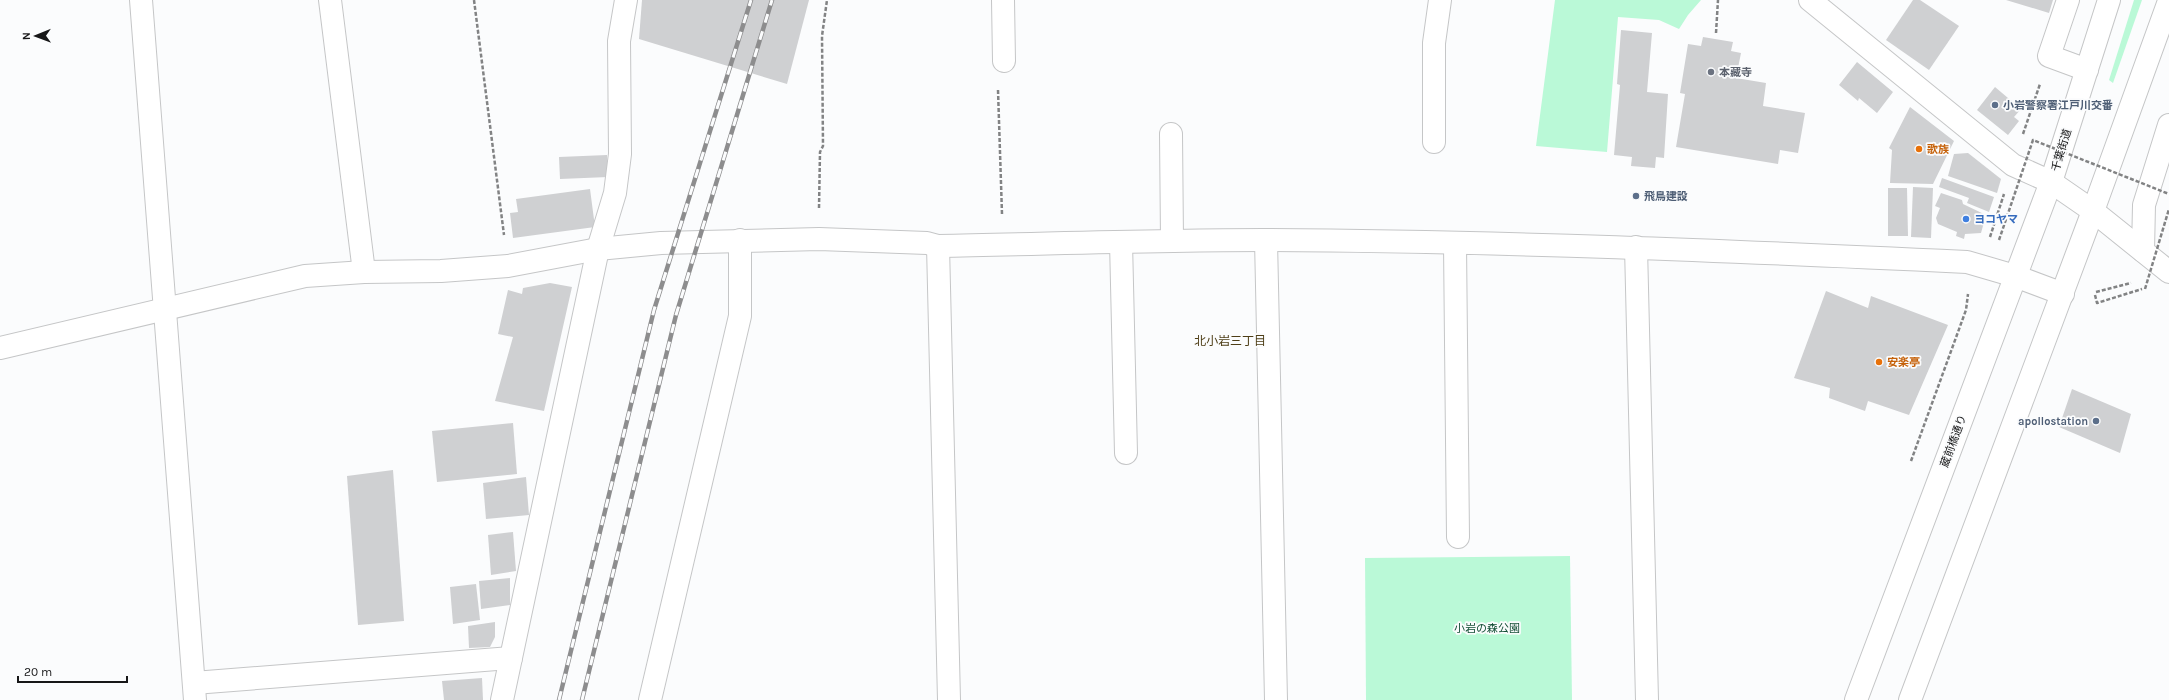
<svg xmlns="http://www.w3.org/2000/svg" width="2169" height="700" font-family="Karla,'Noto Sans JP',sans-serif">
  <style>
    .green { fill: #baf9d7 }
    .building { fill: #cfd0d2 }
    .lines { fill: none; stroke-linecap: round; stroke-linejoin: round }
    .minor-casing { stroke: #c5c6c7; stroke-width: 24 }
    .major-casing { stroke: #c5c6c7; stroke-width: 24 }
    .highway-casing { stroke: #c5c6c7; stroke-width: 24 }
    .path { stroke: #828384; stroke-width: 2.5; stroke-dasharray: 4 2; stroke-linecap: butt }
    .minor { stroke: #fff; stroke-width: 22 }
    .major { stroke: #fff; stroke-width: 22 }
    .highway { stroke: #fff; stroke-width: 22 }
    .rail-casing { stroke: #8d8d8e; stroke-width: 4.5 }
    .rail { stroke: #fbfcfd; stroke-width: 3; stroke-dasharray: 9; stroke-linecap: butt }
    .path-bridge { stroke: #828384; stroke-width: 2.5; stroke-dasharray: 4 2; stroke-linecap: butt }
    .worship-dot { fill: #6b7280; stroke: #fbfcfd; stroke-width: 1.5 }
    .service-dot { fill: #5c6f8a; stroke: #fbfcfd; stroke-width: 1.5 }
    .food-dot { fill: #e8710a; stroke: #fbfcfd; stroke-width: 1.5 }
    .shop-dot { fill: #3f7fe0; stroke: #fbfcfd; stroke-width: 1.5 }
    .labels { text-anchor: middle; stroke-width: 3.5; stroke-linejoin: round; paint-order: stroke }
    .worship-label { font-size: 11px; font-weight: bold; fill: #5b616d; stroke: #fbfcfd; text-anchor: start }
    .service-label { font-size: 11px; font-weight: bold; fill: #4e5e75; stroke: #fbfcfd; text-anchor: start }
    .food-label { font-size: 11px; font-weight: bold; fill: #c56008; stroke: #fbfcfd; text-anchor: start }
    .street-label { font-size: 11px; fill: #171718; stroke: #fbfcfd }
    .shop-label { font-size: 11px; font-weight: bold; fill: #366cbe; stroke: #fbfcfd; text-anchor: start }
    .park-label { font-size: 11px; fill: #124e35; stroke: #fbfcfd }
    .neighbourhood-label { font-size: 12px; fill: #4e3e17; stroke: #fbfcfd }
  </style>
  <rect width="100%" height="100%" fill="#fbfcfd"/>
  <!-- green -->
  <g class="green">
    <path d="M1555,0h146l-13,15 -9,14 -20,-9 -41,-3 -11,135 -71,-6z"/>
    <path d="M2134,0h8l-29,83 -4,-3z"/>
    <path d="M1570,556l2,144h-206l-1,-142z"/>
  </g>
  <!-- building -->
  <g class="building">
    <path d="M642,0h167l-22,84 -148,-45z"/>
    <path d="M1913,0h7l39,26 -30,44 -43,-30z"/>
    <path d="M2006,0h47l-4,13z"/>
    <path d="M1621,30l31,3 -5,59 21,2 -4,64 -8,-1 -1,11 -24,-2 1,-9 -18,-2 6,-70 -3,-1z"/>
    <path d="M1703,37l30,5 -2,9 10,2 -5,25 30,5 -3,23 42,7 -7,40 -18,-3 -2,14 -102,-17 9,-53 -5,-1 8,-49 13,2z"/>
    <path d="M1857,62l36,30 -16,21 -18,-15 -1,3 -19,-16z"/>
    <path d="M1995,87l26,22 -7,8 5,4 -11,14 -31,-25z"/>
    <path d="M1910,107l44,34 -21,43 -43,-1 2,-33 -3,-2z"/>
    <path d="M1968,153l33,26 -4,14 -49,-17 6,-22z"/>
    <path d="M607,155l1,22 -48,2 -1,-22z"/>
    <path d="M1942,178l52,19 -5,15 -22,-9 2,-5 -30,-11z"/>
    <path d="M1913,187l20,1 -2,50 -20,-1z"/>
    <path d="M1888,188h19l1,48h-20z"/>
    <path d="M590,189l5,38 -82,11 -3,-25 8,-1 -2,-13z"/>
    <path d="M1941,193l21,7 1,4 23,11 -5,18 -16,1 -1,5 -8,-3 1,-4 -19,-8 -2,-6 4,-10 -5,-2z"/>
    <path d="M550,283l22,4 -28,124 -49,-10 18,-64 -15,-3 10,-44 14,4 1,-6z"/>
    <path d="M1826,291l42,17 3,-12 77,29 -39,90 -41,-14 -3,10 -36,-13 1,-10 -36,-10z"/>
    <path d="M2072,389l59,25 -11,39 -61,-26z"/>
    <path d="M513,423l4,51 -80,8 -5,-51z"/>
    <path d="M393,470l11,151 -46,4 -11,-149z"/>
    <path d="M526,477l3,38 -43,4 -3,-36z"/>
    <path d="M513,532l3,39 -25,4 -3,-40z"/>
    <path d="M510,578v27l-29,4 -2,-28z"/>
    <path d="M476,584l4,36 -27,4 -3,-37z"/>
    <path d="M495,622v15l-5,10 -21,1 -1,-22z"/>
    <path d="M482,678l1,22h-39l-2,-19z"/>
  </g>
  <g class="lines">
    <defs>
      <g id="minor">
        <path d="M141,0l54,700"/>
        <path d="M330,0l34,272"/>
        <path d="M1003,0l1,61"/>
        <path d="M1810,0l203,165 38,17"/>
        <path d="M2068,0l-19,56 38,14"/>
        <path d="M1171,134l1,106"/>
        <path d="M1434,142v-99l6,-43"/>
        <path d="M1266,240l10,460"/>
        <path d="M1121,242l5,211"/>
        <path d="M1455,244l3,293"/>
        <path d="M938,246l11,454"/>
        <path d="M1636,247l11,453"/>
        <path d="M0,348l305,-72 59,-4 77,-1 67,-5 90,-17 63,-6 158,-4 108,4 11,3c109,-2 217,-6 326,-6 235,1 469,11 703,22l48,14 48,18"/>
        <path d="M194,683l317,-25"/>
        <path d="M502,700l96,-451 17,-56 5,-39 -1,-113 7,-41"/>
        <path d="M650,700l90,-384v-76"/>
      </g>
      <g id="major">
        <path d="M1856,700l195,-518"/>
        <path d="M1910,700l183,-489"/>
      </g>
      <g id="highway">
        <path d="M2109,0l-58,182 42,29 76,61"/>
        <path d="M2093,211l76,-210"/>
        <path d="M2143,251l1,-46 25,-80"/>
      </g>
    </defs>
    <!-- minor casing -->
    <use href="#minor" class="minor-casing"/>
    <!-- major casing -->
    <use href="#major" class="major-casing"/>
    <!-- highway casing -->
    <use href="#highway" class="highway-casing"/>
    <!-- path -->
    <g class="path">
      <path d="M474,0l30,235"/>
      <path d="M1716,33l2,-33"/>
      <path d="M998,90l4,124"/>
      <path d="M2023,134l17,-50"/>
      <path d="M819,208l1,-56 3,-6 -1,-110 5,-36"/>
      <path d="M1990,237l14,-43"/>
      <path d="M2096,292l35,-9"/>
      <path d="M2095,295l2,8 45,-14"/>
      <path d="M1911,461l55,-151 2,-16"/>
    </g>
    <!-- minor -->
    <use href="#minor" class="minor"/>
    <!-- major -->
    <use href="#major" class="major"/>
    <!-- highway -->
    <use href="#highway" class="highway"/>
    <defs>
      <g id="rail">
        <path d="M559,700l95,-390 97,-310"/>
        <path d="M582,700l94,-385 96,-315"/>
      </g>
    </defs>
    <!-- rail casing -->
    <use href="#rail" class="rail-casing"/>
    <!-- rail -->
    <use href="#rail" class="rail"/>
    <!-- path-bridge -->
    <g class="path-bridge">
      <path d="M1999,240l34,-100 136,54"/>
      <path d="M2145,289l24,-80"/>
    </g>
  </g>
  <!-- markers -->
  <circle class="worship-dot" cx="1711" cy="72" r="4"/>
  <g class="service-dot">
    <circle cx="1995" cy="105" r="4"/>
    <circle cx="1636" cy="196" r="4"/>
    <circle cx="2096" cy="421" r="4"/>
  </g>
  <g class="food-dot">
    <circle cx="1919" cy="149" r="4"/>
    <circle cx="1879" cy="362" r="4"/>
  </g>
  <circle class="shop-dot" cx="1966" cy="219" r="4"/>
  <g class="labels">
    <!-- worship labels -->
    <g class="worship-label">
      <text x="1719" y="76">本藏寺</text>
    </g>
    <!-- service labels -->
    <g class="service-label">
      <text x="2003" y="109">小岩警察署江戸川交番</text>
      <text x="1644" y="200">飛鳥建設</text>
      <text x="2088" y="425" text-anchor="end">apollostation</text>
    </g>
    <!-- food labels -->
    <g class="food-label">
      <text x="1927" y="153">歌族</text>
      <text x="1887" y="366">安楽亭</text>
    </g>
    <!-- street labels -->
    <g class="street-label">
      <text transform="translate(2061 150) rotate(-73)" y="4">千葉街道</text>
      <text transform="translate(1953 441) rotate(-70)" y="4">蔵前橋通り</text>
    </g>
    <!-- shop labels -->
    <g class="shop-label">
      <text x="1974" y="223">ヨコヤマ</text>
    </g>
    <!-- park labels -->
    <g class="park-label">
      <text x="1487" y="632">小岩の森公園</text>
    </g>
    <!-- neighbourhood labels -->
    <g class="neighbourhood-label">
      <text x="1230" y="345">北小岩三丁目</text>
    </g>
  </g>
  <!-- north arrow -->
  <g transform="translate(36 36) rotate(269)" stroke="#fbfcfd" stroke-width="3" paint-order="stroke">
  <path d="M0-3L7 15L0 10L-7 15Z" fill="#171718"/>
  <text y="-6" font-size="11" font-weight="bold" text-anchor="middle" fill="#171718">N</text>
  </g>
  <!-- scale -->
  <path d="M18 676v6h109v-6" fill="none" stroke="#171718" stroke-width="2"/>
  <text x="24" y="676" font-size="12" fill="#171718" stroke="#fbfcfd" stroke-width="3" paint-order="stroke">20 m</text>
</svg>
